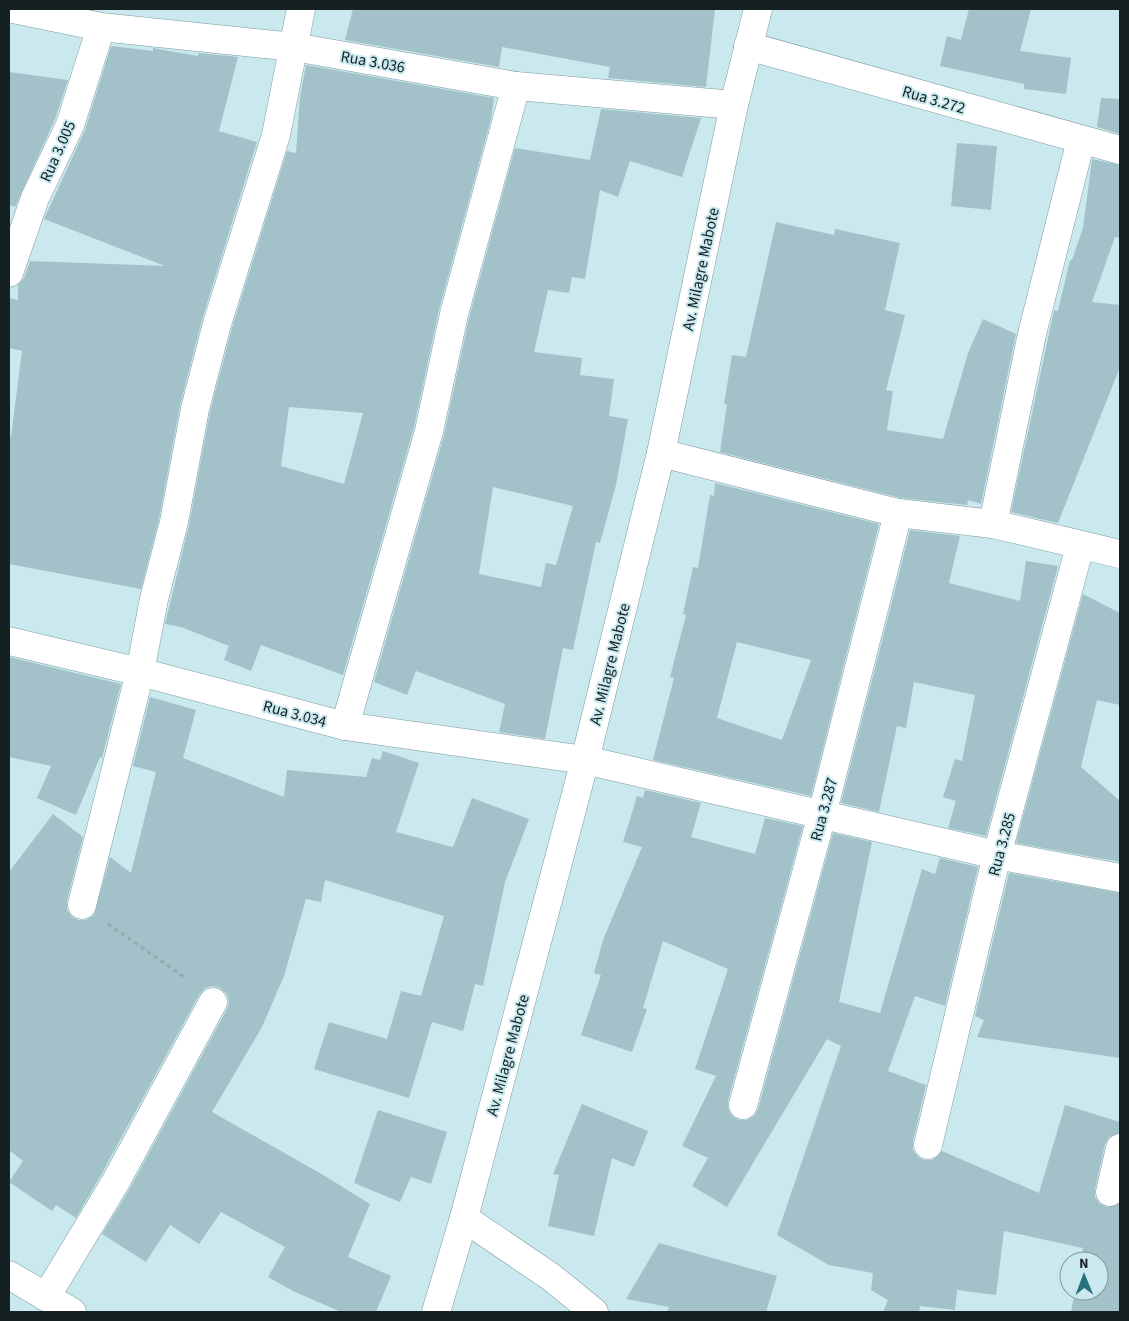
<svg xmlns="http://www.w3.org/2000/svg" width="1129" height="1321" font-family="'Source Sans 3',sans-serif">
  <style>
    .building { fill: #a3c1c8; fill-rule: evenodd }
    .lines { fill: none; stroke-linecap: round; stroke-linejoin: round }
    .minor-casing { stroke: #7e9ba1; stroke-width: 29 }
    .major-casing { stroke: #7e9ba1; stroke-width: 29 }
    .path { stroke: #93abb1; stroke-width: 3; stroke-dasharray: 4 4; stroke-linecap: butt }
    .minor { stroke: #fff; stroke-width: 28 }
    .major { stroke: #fff; stroke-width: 28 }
    .labels { text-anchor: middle; stroke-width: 4; stroke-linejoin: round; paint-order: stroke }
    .street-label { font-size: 16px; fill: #152023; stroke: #cae9ef }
  </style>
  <rect width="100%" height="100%" fill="#cae9ef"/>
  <!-- building -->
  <g class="building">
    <path d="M353,9h362l-9,78 -98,-9 2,-11 -108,-20 -3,20 -154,-27z"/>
    <path d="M969,9h62l-11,42 51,7 -5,36 -42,-5v-5l-84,-18 7,-30 14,4z"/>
    <path d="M111,46l42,5v-3l5,1 40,7 1,-3 39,4 -19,74 38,11 -55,178 -22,85 -21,114 -18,70 -132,-25v-128l2,1 11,-86 -13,-3v-50l9,2v-15l6,-7 6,-17 135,5 -121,-47 41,-89z"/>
    <path d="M306,65l188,33 -3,21 -52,191 -25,117 -71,248 -82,-30 -10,26 -27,-11 5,-14 -48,-19 -16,-3 24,-99 21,-113 22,-84 55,-177 9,2 4,-56zM289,407l74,6 -19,71 -63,-18z"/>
    <path d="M9,72l59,8 -13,39 -40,88 -6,-2z"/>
    <path d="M1101,98l19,1v35l-23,-7z"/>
    <path d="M601,109l100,9 -19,59 -52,-16 -12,36 -18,-7 -15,89 -13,-2 -3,16 -21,-3 -14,62 48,6 -2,17 34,4 -5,37 19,3 -12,66 -16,58 -4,-1 -23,108 -10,-2 -18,91 -46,-7 6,-28 -89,-33 -9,24 -33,-13 70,-247 25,-117 46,-170 75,12zM493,487l80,19 -17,59 -10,-2 -5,24 -62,-13z"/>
    <path d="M957,143l40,3 -6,64 -40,-4z"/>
    <path d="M1092,159l28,6v73l-5,-1 -23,65 28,3v62l-62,156 -47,-11 43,-202 4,1 12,-51h2l11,-32z"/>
    <path d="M776,222l58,13 1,-6 65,14 -15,67 20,5 -19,75 7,1 -6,39 56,9 25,-86 15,-34 33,15 -35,170 -13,-4 -1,5 -66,-7 -181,-46 7,-48h-3l8,-49 14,2z"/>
    <path d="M715,483l164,41 -68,272 -158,-36 21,-82 -4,-1 16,-62 -3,-1 10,-47 5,1 12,-73 4,1zM737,642l74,18 -29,80 -65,-22z"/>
    <path d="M910,530l50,6 -11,47 71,18 6,-40 32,5 -72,270 -38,-8 8,-27 -13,-4 12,-38 7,2 13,-66 -61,-13 -8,46 -9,-2 -18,86 -38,-9z"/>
    <path d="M1083,594l37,19v92l-23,-5 -16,67 39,34v61l-104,-19z"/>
    <path d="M9,657l112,27 -19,74 -2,-1 -24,58 -39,-17 14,-32 -42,-9z"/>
    <path d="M150,697l46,13 -13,48 101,39 3,-27 79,7 6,-19 8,2 3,-9 36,12 -23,69 57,15 19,-49 57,21 -24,63 -22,104 -8,-2 -12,47 -31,-9 -23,76 -95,-29 15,-47 58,17 14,-48 20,5 23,-80 -119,-36 -4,22 -15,-3 -22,77 -22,51 -50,85 113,64 45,28 -22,53 43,19 -15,36h-35l-48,-21 -25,-14 17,-30 -64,-35 -22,32 -29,-19 -24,37 -44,-28 27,-44 98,-181 2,-7 -2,-8 -7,-6 -8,-2 -7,2 -6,7 -98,180 -25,43 -20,-13 -4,6 -43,-29 14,-21 -14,-11v-278l44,-58 30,23 -16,64v9l5,7 6,3h8l8,-5 16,-58 21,16 25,-101 -23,-6z"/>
    <path d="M645,790l56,13 -10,34 64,17 10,-36 38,8 -75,275v7l4,8 7,4h7l8,-4 4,-7 75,-276 39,9 -33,160 41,11 42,-144 13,5 5,-16 38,9 -33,139 -30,-10 -27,75 38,14 -13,56v9l5,7 6,3h8l10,-9 97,42 26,-88 55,17v11l-11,4 -4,7 -10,45v8l5,7 7,3 13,-4v109h-49l4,-21h24v-30h-18l2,-13 -79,-17 -8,64 -39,-5 -2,20 -35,-4 -1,6h-36l5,-12 -17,-10 2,-17 -44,-8 -52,-30 64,-189 -14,-7 -100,168 -35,-21 16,-28 -26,-12 34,-70 -21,-7 33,-100 -65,-28 -20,67 4,1 -15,43 -51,-17 20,-60 -7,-2 9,-33 39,-93 -19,-5 14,-46 6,2z"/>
    <path d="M1009,873l111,20v165l-143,-21 7,-17 -9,-4z"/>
    <path d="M582,1104l66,27 -14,36 -22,-9 -18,78 -46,-10 11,-51 -6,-1z"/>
    <path d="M378,1110l69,22 -16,52 -20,-7 -11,25 -46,-19z"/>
    <path d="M659,1243l118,33 -11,36h-99l2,-5 -43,-8z"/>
  </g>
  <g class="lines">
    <defs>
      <g id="minor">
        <path d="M13,9l88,18 193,20 222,39 218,19"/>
        <path d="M748,46l372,104"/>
        <path d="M9,273l26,-75 35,-73 31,-98"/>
        <path d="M661,453l237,60 95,11 127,30"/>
        <path d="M993,524l39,-190 49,-194"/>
        <path d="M9,641l131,31 205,54 240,34 412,95 123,23"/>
        <path d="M345,726l84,-295 25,-117 62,-228"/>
        <path d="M82,905l58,-233 14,-73 20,-77 21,-113 22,-85 59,-189 25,-126"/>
        <path d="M743,1105l79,-290 76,-302"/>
        <path d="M928,1145l69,-290 83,-309"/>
        <path d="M1110,1192l10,-44"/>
        <path d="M464,1218l87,59 43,35"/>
        <path d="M46,1297l69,-114 98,-181"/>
        <path d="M436,1312l28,-94 121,-458 76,-307 73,-348 24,-96"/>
      </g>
      <path id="major" d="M9,1275l63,37"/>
    </defs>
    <!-- minor casing -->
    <use href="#minor" class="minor-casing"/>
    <!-- major casing -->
    <use href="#major" class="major-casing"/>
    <!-- path -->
    <path class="path" d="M108,924l79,55"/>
    <!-- minor -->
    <use href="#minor" class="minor"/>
    <!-- major -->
    <use href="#major" class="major"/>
  </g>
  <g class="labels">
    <!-- street labels -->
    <g class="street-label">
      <text transform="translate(373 61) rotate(10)" y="6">Rua 3.036</text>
      <text transform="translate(934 99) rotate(16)" y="6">Rua 3.272</text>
      <text transform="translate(57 151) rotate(-66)" y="6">Rua 3.005</text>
      <text transform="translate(700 269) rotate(-78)" y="6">Av. Milagre Mabote</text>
      <text transform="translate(609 664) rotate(-76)" y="6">Av. Milagre Mabote</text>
      <text transform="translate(295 713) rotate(15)" y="6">Rua 3.034</text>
      <text transform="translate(823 809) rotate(-75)" y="6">Rua 3.287</text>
      <text transform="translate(1001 844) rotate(-75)" y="6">Rua 3.285</text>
      <text transform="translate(507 1055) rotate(-75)" y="6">Av. Milagre Mabote</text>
    </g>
  </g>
  <!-- border -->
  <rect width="1129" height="1321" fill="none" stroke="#152023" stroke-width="20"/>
  <!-- north arrow -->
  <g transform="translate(1084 1276) rotate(359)"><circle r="24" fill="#cae9ef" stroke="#82999d"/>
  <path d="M0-4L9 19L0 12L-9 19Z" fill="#29707d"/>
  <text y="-8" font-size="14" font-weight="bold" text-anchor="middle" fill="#152023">N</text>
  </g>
</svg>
